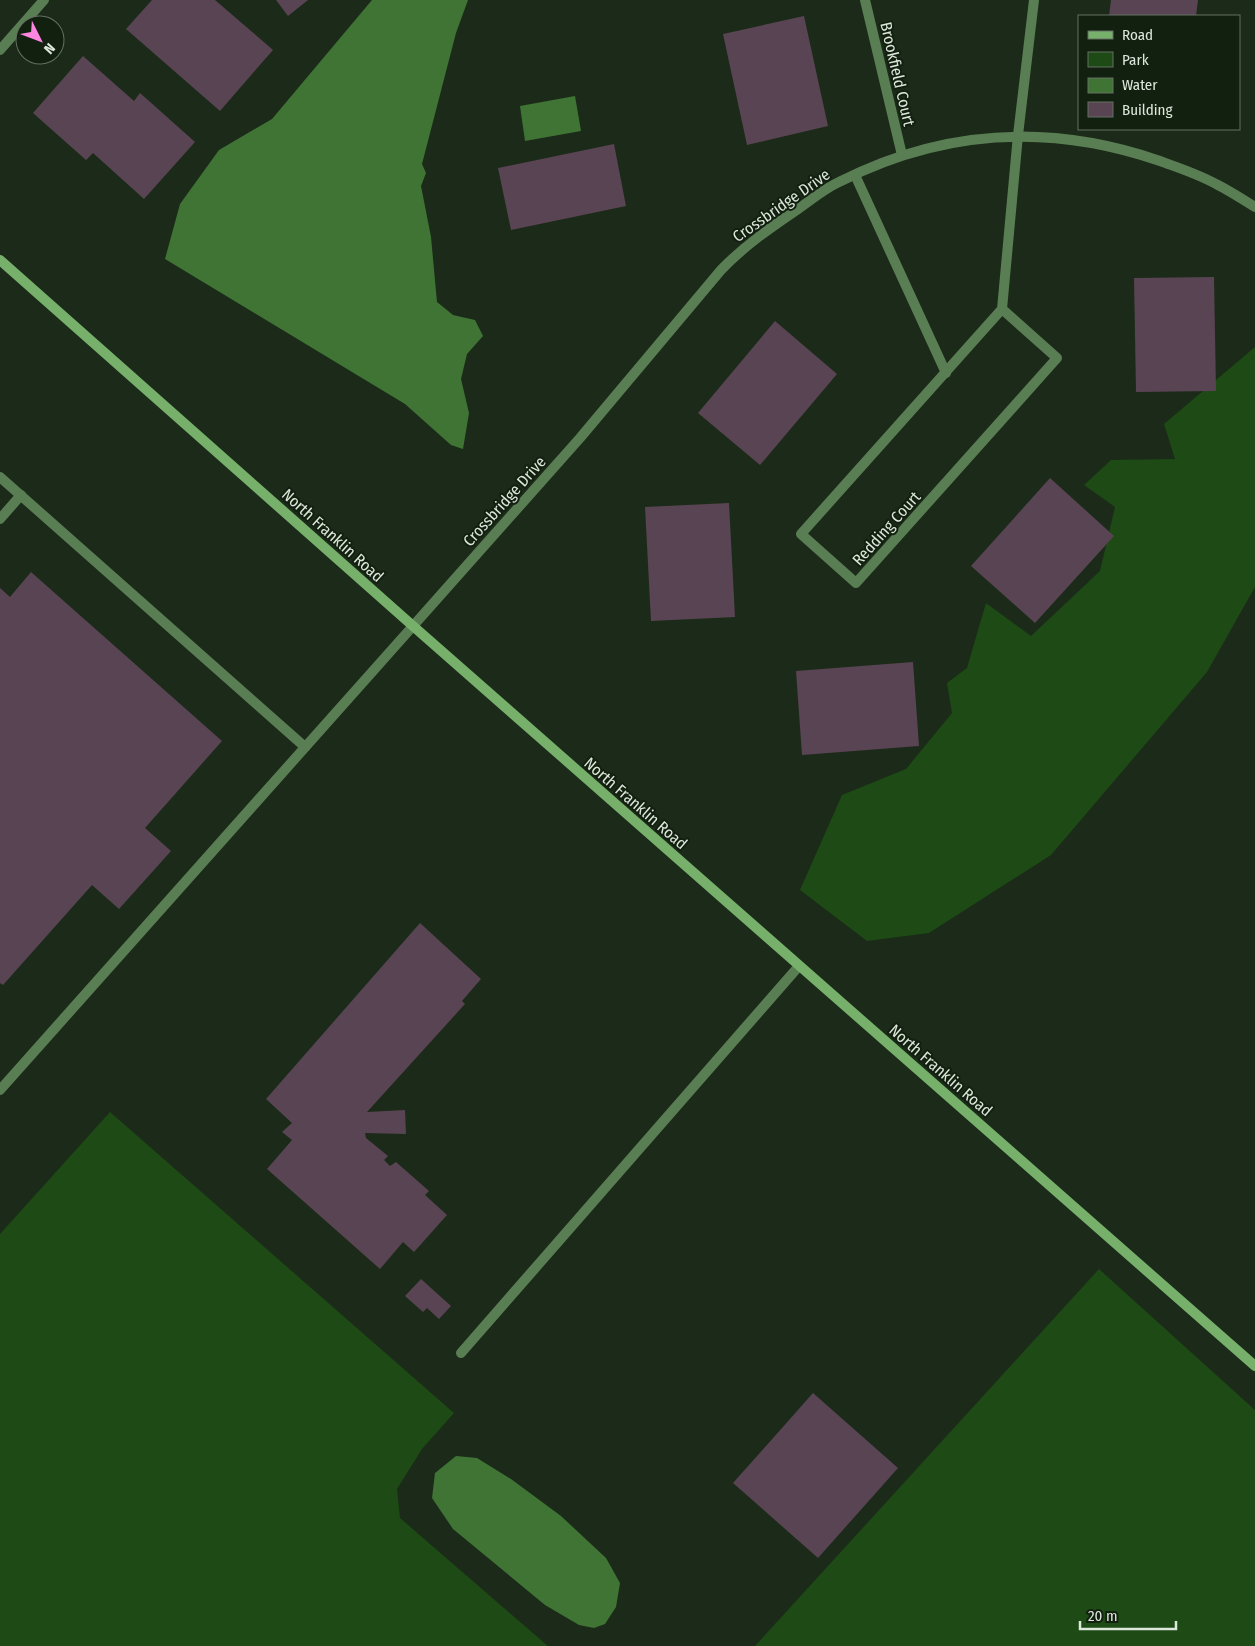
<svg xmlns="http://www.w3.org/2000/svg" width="1255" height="1646" font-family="'Fira Sans Condensed',sans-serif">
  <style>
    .green { fill: #1d4a15 }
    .water { fill: #3f7435 }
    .building { fill: #594453 }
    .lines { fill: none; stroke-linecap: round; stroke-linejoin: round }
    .service { stroke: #5a7e53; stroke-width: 10 }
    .minor { stroke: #5a7e53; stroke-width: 10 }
    .secondary { stroke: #76b06b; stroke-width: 10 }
    .labels { text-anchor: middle; stroke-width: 4; stroke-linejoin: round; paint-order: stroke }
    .street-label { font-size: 16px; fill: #dee7dc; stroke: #122010 }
  </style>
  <rect width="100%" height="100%" fill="#1c2a19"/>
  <!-- green -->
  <g class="green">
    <path d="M1255,347v240l-48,85 -156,183 -122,78 -62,8 -67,-51 42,-95 64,-26 46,-56 -5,-30 20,-15 19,-65 45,33 69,-65 15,-64 -31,-22 27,-25 64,-1 -11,-35z"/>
    <path d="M110,1112l344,301 -32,36 -25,40 3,29 148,128h-548v-412z"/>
    <path d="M1099,1269l156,141v236h-500z"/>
  </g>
  <!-- water -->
  <g class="water">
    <path d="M372,0h96l-12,33 -34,131 4,9 -5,13 10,51 6,65 16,13 22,5 8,16 -16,18 -6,25 8,34 -6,36 -12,-4 -46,-41 -240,-145 15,-55 39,-54 53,-31z"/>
    <path d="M575,96l6,35 -56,10 -5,-35z"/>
    <path d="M456,1456l21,2 34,21 50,37 45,42 14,25 -4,24 -11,17 -11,4 -15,-3 -34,-20 -92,-76 -21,-31 3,-25z"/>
  </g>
  <!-- building -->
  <g class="building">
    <path d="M152,0h63l58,50 -53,61 -94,-82z"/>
    <path d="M276,0h32l-20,16z"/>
    <path d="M1111,0h87l-2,16h-87z"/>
    <path d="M804,16l24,110 -81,19 -24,-111z"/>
    <path d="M83,56l51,45 6,-8 55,49 -51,57 -51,-46 -7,7 -53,-47z"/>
    <path d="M614,144l12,62 -115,24 -13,-62z"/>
    <path d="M1214,277l2,114 -80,1 -2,-114z"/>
    <path d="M775,321l62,53 -77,91 -62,-52z"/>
    <path d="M1050,478l64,58 -79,87 -64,-57z"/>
    <path d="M729,503l6,114 -84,4 -6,-114z"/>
    <path d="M31,572l191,169 -77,87 26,23 -52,58 -27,-24 -89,100 -3,-2v-395l10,9z"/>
    <path d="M913,662l6,84 -117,9 -6,-84z"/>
    <path d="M420,923l61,56 -19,22 3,3 -98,108 38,-2 1,24 -41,-1 1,5 22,18 -4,4 6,6 6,-4 33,29 -4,4 22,20 -33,37 -11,-10 -23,27 -113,-100 25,-29 -10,-8 10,-9 -26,-24z"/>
    <path d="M421,1279l30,27 -12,13 -12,-11 -4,4 -18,-16z"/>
    <path d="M813,1393l85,75 -80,90 -85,-75z"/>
  </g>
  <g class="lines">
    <!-- service -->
    <g class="service">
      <path d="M0,477l305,270"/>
      <path d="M0,519l21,-24"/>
      <path d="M0,1090l413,-464"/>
      <path d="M461,1353l338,-387"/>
    </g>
    <!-- minor -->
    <g class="minor">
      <path d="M865,0l37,155"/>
      <path d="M0,50l44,-50"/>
      <path d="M855,175l91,198"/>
      <path d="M1002,309l55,49 -201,225 -55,-49 201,-225 16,-174 16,-135"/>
      <path d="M413,626l167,-188 141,-168c23,-24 49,-42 77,-61 13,-9 26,-20 41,-27 104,-53 211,-59 321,-21 19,7 38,13 56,23 14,7 26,15 39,23"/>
    </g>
    <!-- secondary -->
    <path class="secondary" d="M0,260l413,366 842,740"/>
  </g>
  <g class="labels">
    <!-- street labels -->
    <g class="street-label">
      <text transform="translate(898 74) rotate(77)" y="6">Brookfield Court</text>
      <text transform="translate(781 205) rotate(-35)" y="6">Crossbridge Drive</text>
      <text transform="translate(504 501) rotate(-48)" y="6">Crossbridge Drive</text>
      <text transform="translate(886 528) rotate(-48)" y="6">Redding Court</text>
      <text transform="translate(333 535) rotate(42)" y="6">North Franklin Road</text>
      <text transform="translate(636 803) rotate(41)" y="6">North Franklin Road</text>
      <text transform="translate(941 1070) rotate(41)" y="6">North Franklin Road</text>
    </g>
  </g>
  <!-- legend -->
  <rect x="1078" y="15" width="162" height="115" fill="#122010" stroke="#647062"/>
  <rect x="1088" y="31" width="25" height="8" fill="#76b06b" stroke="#647062"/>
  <text x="1122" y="40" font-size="15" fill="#dee7dc">Road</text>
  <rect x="1088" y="52" width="25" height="15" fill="#1d4a15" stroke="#647062"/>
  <text x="1122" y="65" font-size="15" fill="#dee7dc">Park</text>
  <rect x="1088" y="78" width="25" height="15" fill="#3f7435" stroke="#647062"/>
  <text x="1122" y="90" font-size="15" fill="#dee7dc">Water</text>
  <rect x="1088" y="102" width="25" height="15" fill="#594453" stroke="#647062"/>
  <text x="1122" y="115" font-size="15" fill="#dee7dc">Building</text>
  <!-- north arrow -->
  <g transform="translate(40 40) rotate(132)"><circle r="24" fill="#122010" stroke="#647062"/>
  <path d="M0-4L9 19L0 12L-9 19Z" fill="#fe85e0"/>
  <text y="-8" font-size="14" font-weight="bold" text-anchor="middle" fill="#dee7dc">N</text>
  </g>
  <!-- scale -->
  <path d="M1080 1621v8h96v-8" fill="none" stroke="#dee7dc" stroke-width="2.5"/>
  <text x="1088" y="1621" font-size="15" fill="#dee7dc" stroke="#122010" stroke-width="4" paint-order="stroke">20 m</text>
</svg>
